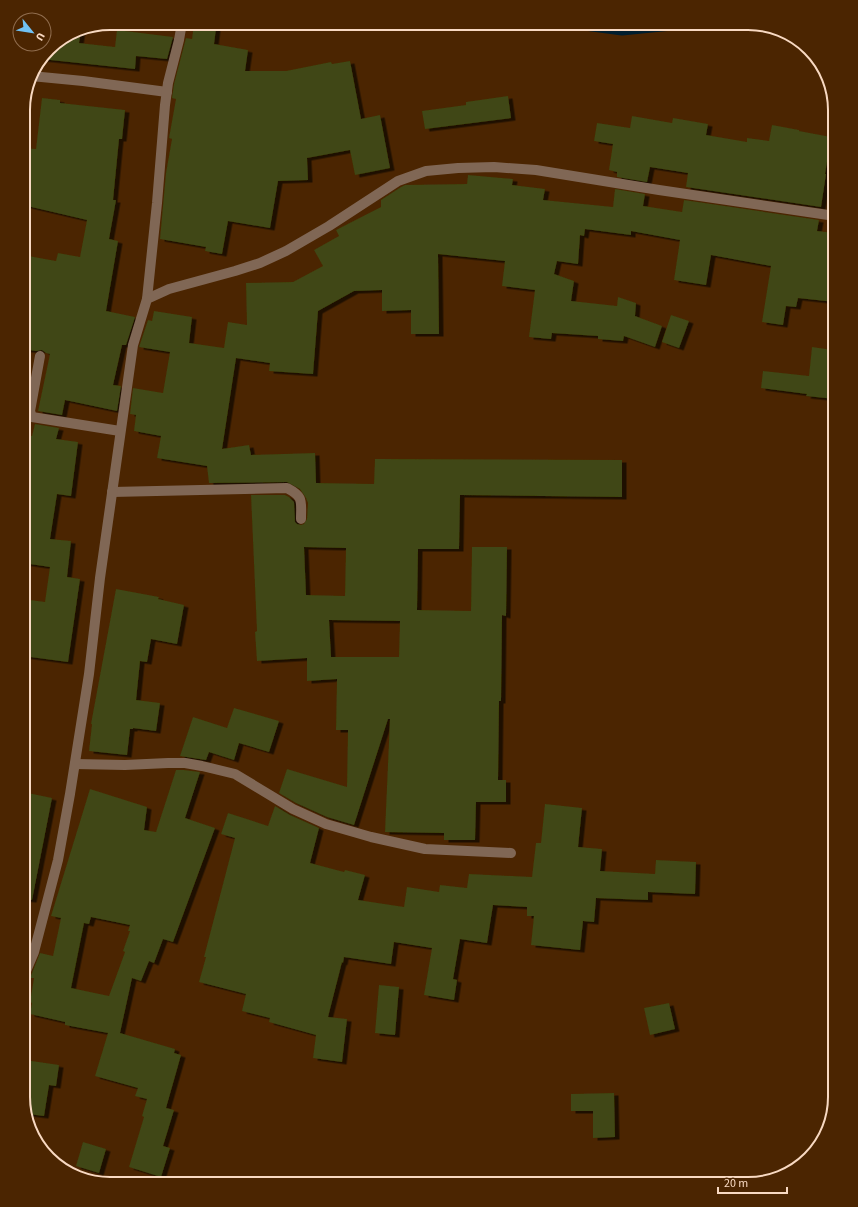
<svg xmlns="http://www.w3.org/2000/svg" width="858" height="1207" font-family="'Source Sans 3',sans-serif">
  <style>
    .lines { fill: none; stroke-linecap: round; stroke-linejoin: round }
    .stream { stroke: #011e2e; stroke-width: 7 }
    .building { fill: #3f4713; fill-rule: evenodd; filter: url(#shadow) }
    .minor { stroke: #806755; stroke-width: 10 }
    .rim { fill: none; stroke: #f8d9c2; stroke-width: 2 }
  </style>
  <defs>
    <filter id="shadow"><feDropShadow dx="4.5" dy="2.5" stdDeviation="0" flood-color="#0009"/></filter>
  </defs>
  <rect width="100%" height="100%" fill="#4b2501"/>
  <g class="lines">
    <!-- stream -->
    <path class="stream" d="M555,23l67,9 70,-7 8,-2"/>
  </g>
  <!-- building -->
  <g class="building">
    <path d="M194,24l22,4 -2,16 34,6 -3,21h41l45,-9 1,2 18,-3 11,58 19,-4 10,53 -35,7 -5,-25 -43,8 1,22 -30,1 -8,47 -42,-7 -6,33 -17,-3 1,-4 -46,-8 6,-66 6,-34 -3,-1 7,-39 -4,-1 2,-14 12,-46 6,1z"/>
    <path d="M81,29l-2,14 36,4 2,-17 56,7 -6,22 -31,-3 -1,13 -94,-10 11,-14 25,-15z"/>
    <path d="M508,96l3,22 -86,11 -3,-18 44,-6v-3z"/>
    <path d="M42,98l18,2v3l65,7 -3,29h-3l-6,61h3l-7,39 9,2 -12,70 29,6 -9,28h-4l-9,40 8,1 -4,25 -52,-11 -3,15 -24,-4 12,-57 -4,-1 -4,-3 -6,1 -13,-2v-94l33,6 2,-8 22,4 7,-37 -64,-15v-57l13,1z"/>
    <path d="M632,116l40,7 1,-5 35,6 -2,11 41,7v-4l22,3 3,-16 27,5v1l32,6 -6,37h1l-5,33 -135,-20 2,-14 -38,-6 -3,15 -30,-5v-5l-8,-2 4,-26 -19,-3 3,-18 33,5z"/>
    <path d="M468,175l45,4 -1,6 33,4 -2,11 70,7 2,-18 30,5 -2,12 39,6 2,-12 135,20 -2,11 18,2v69l-37,-4 -2,9 -10,-1 -3,19 -21,-3 9,-56 -60,-11 -5,30 -32,-5 6,-40 -49,-9v4l-46,-6 -1,7 -4,-1 -2,29 -21,-3 -3,13 20,7 -3,20 46,5 1,-9 18,6 -1,13 27,10 -7,21 -31,-11 -1,5 -25,-2v-3l-46,-3 -1,6 -22,-2 6,-47 -33,-4 3,-25 -67,-7 1,80h-28v-24l-29,1v-21l-28,1 -36,20 -5,63 -44,-3 1,-8 -34,-5 -14,91 27,-4 2,10 64,-2 1,30 58,1 1,-25 247,1v37l-162,-2 -1,54h-41l-1,61 54,1 1,-64h35l-1,69 -4,-1 -1,86h-2l-1,79h8v22h-30l-1,38h-31v-7l-59,-1 5,-113h-2l-34,106 -27,-8 -31,-14 -17,-10 8,-24 60,18 1,-57h-12l1,-51 -30,2v-23l-50,3 -2,-29 2,-1 -6,-136h34l4,2 5,5 1,20 2,2 4,1 3,-1 3,-5 1,-16 -2,-5 -6,-9 -13,-7 -78,1 -2,-17 -50,-8 4,-22 -27,-5 2,-16 -6,-1 3,-26 30,5 7,-41 -31,-5 9,-27 4,1 2,-10 38,6 -3,26 35,5 4,-26 19,3 -1,-42 47,-1 30,-16 -9,-16 25,-14 -3,-6 45,-23v-7l20,-13 4,-2 62,-1zM304,547l42,1 -1,48 -39,-1zM329,620l71,1 -1,36h-68z"/>
    <path d="M671,315l18,6 -10,27 -17,-6z"/>
    <path d="M812,347l21,3 -3,25 5,1v23l-29,-3 1,-2 -46,-6 2,-17 46,5z"/>
    <path d="M35,424l24,4 -3,11 22,3 -7,54 -14,-2 -7,45 21,2 -4,36 13,2 -12,83 -45,-6v-57l22,3 5,-35 -27,-4v-128l9,1z"/>
    <path d="M116,589l43,8 -1,2 26,6 -7,39 -26,-5 -4,23 -7,-1 -4,39 24,3 -4,28 -23,-3v1h-3l-3,26 -38,-4 3,-27h-1z"/>
    <path d="M234,708l45,13 -10,31 -30,-9 -5,17 -25,-8 -3,8 -26,-4 13,-39 34,11z"/>
    <path d="M176,770h8l16,2 -15,46 30,10 -42,114 -10,-3 -9,24 -5,-2 -8,20 -9,-3 -12,55 55,16 -1,4 7,2 -15,53 8,2 -11,36 7,2 -9,29 -32,-10 15,-50 -2,-1 5,-17 -12,-3 3,-8 -43,-12 13,-43 -43,-8v-3l-35,-8 2,-11 -2,-1 4,-24h-4l10,-25 13,3 8,-38 -10,-2 39,-127 57,18 -3,23 12,2zM91,917l39,8 -2,6h2l-7,20 2,1 -16,44 -38,-8 13,-65 5,1z"/>
    <path d="M23,792l29,6 -20,102 -9,-1z"/>
    <path d="M545,804l37,4 -4,39 24,2 -2,22 55,3 1,-14 40,2 -1,32 -47,-2v8l-52,-2 -2,24 -11,-1 -3,29 -49,-5 3,-29h-7v-9l-34,-2 -6,38 -27,-4 -7,40 4,1 -3,20 -30,-5 8,-47 -38,-6 -3,22 -47,-7 -1,6 -1,-1 -14,55 19,2 -5,43 -29,-4 3,-23 -47,-13 1,-4 -28,-7 4,-17 -47,-12 7,-25h-2l31,-119 -14,-4 7,-21 40,13 7,-20 15,9 29,13 -9,35 34,9 1,-2 20,5 -7,25 46,7 3,-20 32,5 1,-7 27,3 2,-14 63,3 4,-34h5z"/>
    <path d="M379,985l20,2 -4,48 -20,-2z"/>
    <path d="M669,1003l6,26 -25,6 -6,-27z"/>
    <path d="M25,1060l34,5 -3,21 -7,-1 -5,31 -16,-2 -5,-17v-21z"/>
    <path d="M614,1093l1,44 -22,1v-27h-22v-17z"/>
    <path d="M83,1142l23,7 -7,24 -23,-7z"/>
  </g>
  <g class="lines">
    <!-- minor -->
    <g class="minor">
      <path d="M31,76l52,5 84,11"/>
      <path d="M147,299l10,-96 8,-98 3,-22 11,-43 3,-17"/>
      <path d="M40,356l-10,55 2,6 88,14"/>
      <path d="M112,492l175,-4c17,9 14,13 14,31"/>
      <path d="M75,764l50,1 43,-2h17l17,3 33,8 58,35 33,15 45,13 54,12 86,4"/>
      <path d="M23,978l11,-26 24,-92 12,-66 19,-120 11,-96 33,-233 14,-46 22,-10 66,-18 25,-8 26,-12 43,-25 69,-45 28,-10 32,-3 36,-1 42,3 123,20 176,26"/>
    </g>
  </g>
  <!-- crop -->
  <path d="M0 0H858V1207H0ZM110 30H748A80 80 0 0 1 828 110V1097A80 80 0 0 1 748 1177H110A80 80 0 0 1 30 1097V110A80 80 0 0 1 110 30Z" fill="#4b2501" fill-rule="evenodd"/>
  <path class="rim" d="M110 30H748A80 80 0 0 1 828 110V1097A80 80 0 0 1 748 1177H110A80 80 0 0 1 30 1097V110A80 80 0 0 1 110 30Z"/>
  <!-- north arrow -->
  <g transform="translate(32 32) rotate(120)"><circle r="19" fill="#4b2501" stroke="#906d4e"/>
  <path d="M0-3L7 15L0 10L-7 15Z" fill="#70c2f4"/>
  <text y="-6" font-size="11" font-weight="bold" text-anchor="middle" fill="#f8d9c2">U</text>
  </g>
  <!-- scale -->
  <path d="M718 1187v6h69v-6" fill="none" stroke="#f8d9c2" stroke-width="2"/>
  <text x="724" y="1187" font-size="12" fill="#f8d9c2" stroke="#4b2501" stroke-width="3" paint-order="stroke">20 m</text>
</svg>
